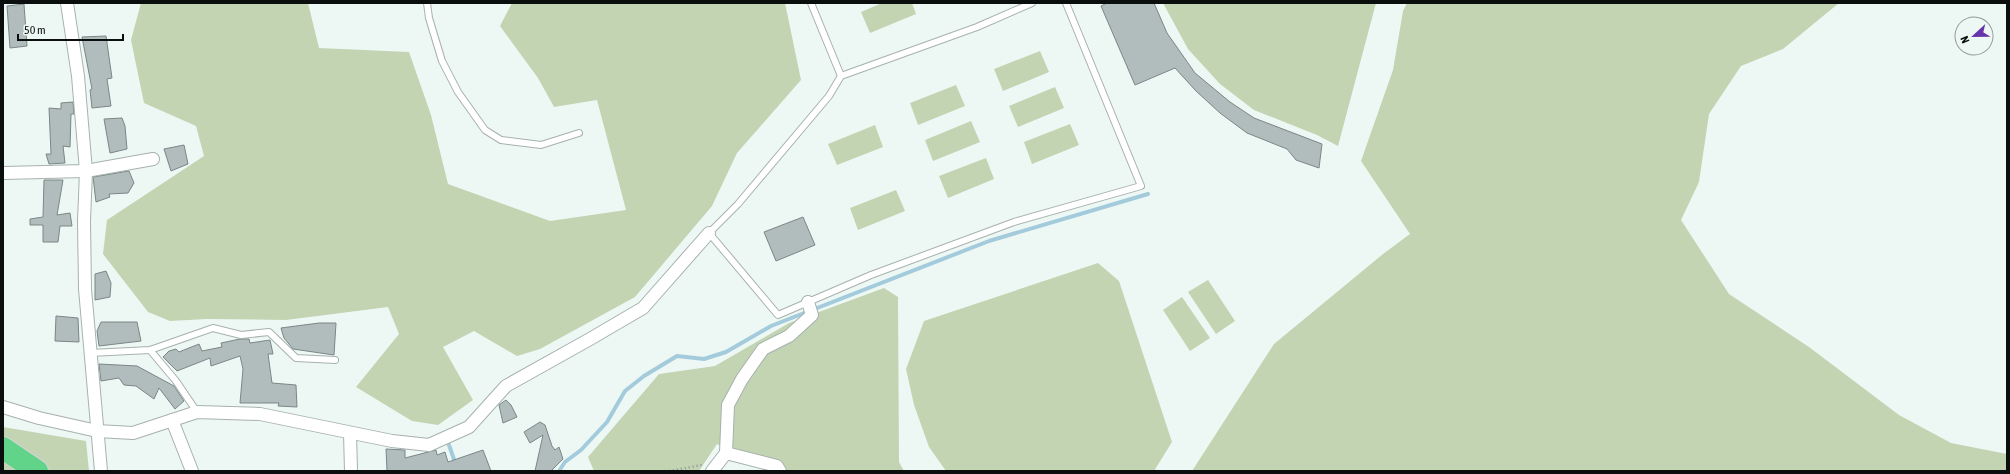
<svg xmlns="http://www.w3.org/2000/svg" width="2010" height="474" font-family="'Asap Condensed',sans-serif">
  <style>
    .green { fill: #c3d4b3 }
    .lines { fill: none; stroke-linecap: round; stroke-linejoin: round }
    .stream { stroke: #a3cbdc; stroke-width: 4 }
    .building { fill: #b1bcbd; stroke: #7b8686 }
    .lane-casing { stroke: #a7b1ae; stroke-width: 8 }
    .street-casing { stroke: #a7b1ae; stroke-width: 14 }
    .highway-casing { stroke: #d3d4d3; stroke-width: 24 }
    .path { stroke: #8c9492; stroke-width: 2.5; stroke-dasharray: 1 3; stroke-linecap: butt }
    .lane { stroke: #fff; stroke-width: 6 }
    .street { stroke: #fff; stroke-width: 12 }
    .highway { stroke: #61d48a; stroke-width: 22 }
  </style>
  <rect width="100%" height="100%" fill="#edf8f5"/>
  <!-- green -->
  <g class="green">
    <path d="M141,3h167l11,45 90,4 22,63 17,69 102,37 76,-11 -29,-110 -43,7 -16,-29 -38,-52 12,-23h273l16,77 -64,73 -25,53 -77,91 -95,52 -23,7 -43,-25 -31,16 30,53 -35,25 -26,-4 -56,-34 43,-53 -11,-27 -102,13 -79,-1 -37,2 -22,-9 -45,-58 4,-34 97,-64 -8,-30 -52,-23 -13,-63z"/>
    <path d="M882,3h30l4,11 -46,19 -9,-21z"/>
    <path d="M1163,3h213l-38,143 -21,-11 -63,-25 -34,-26 -32,-35z"/>
    <path d="M1407,3h432l-56,46 -42,17 -32,48 -10,68 -18,38 48,74 80,53 90,68 52,28 56,11v17h-815l82,-127 109,-90 27,-20 -49,-73 32,-91 10,-59z"/>
    <path d="M1040,51l9,21 -46,19 -9,-22z"/>
    <path d="M956,85l9,21 -47,19 -8,-22z"/>
    <path d="M1055,87l9,21 -46,19 -9,-21z"/>
    <path d="M971,121l9,21 -47,19 -8,-21z"/>
    <path d="M1070,124l9,21 -47,19 -8,-22z"/>
    <path d="M875,125l8,22 -46,18 -9,-21z"/>
    <path d="M986,158l8,21 -46,19 -9,-22z"/>
    <path d="M896,190l9,21 -47,19 -8,-22z"/>
    <path d="M1098,263l21,18 53,161 -18,29h-208l-17,-24 -15,-42 -8,-36 18,-48z"/>
    <path d="M1208,280l27,41 -19,13 -28,-42z"/>
    <path d="M884,288l14,9 1,165 5,9h-138l-49,-27 -18,27h-105l-6,-14 71,-83 56,-8 74,-43z"/>
    <path d="M1182,297l28,41 -20,13 -27,-41z"/>
    <path d="M3,427l83,14 3,30h-86z"/>
  </g>
  <g class="lines">
    <!-- stream -->
    <g class="stream">
      <path d="M449,445l9,26"/>
      <path d="M559,471l6,-9 16,-12 26,-28 18,-31 19,-15 33,-20 27,3 22,-7 45,-26 218,-85 159,-47"/>
    </g>
  </g>
  <!-- building -->
  <g class="building">
    <path d="M1107,3h47l13,30 28,40 35,29 24,16 68,26 -3,24 -23,-8 -9,-11 -40,-16 -27,-20 -24,-22 -21,-23 -40,17 -34,-79z"/>
    <path d="M24,4l3,42 -17,2 -3,-42z"/>
    <path d="M106,36l6,42 -5,1 4,27 -19,2 -2,-18 2,-1 -10,-52z"/>
    <path d="M73,102l1,12h-3l-1,33 -7,-1 2,17 -16,1 -3,-10h5l-2,-46 12,1v-6z"/>
    <path d="M122,118l3,8 2,23 -17,4 -6,-34z"/>
    <path d="M184,145l4,19 -17,7 -7,-22z"/>
    <path d="M129,171l5,12 -6,10 -19,1 1,3 -14,5 -3,-25z"/>
    <path d="M44,180h19l-6,35 13,-2 2,13h-12l-2,16h-15v-17h-13v-6l13,-2z"/>
    <path d="M803,217l12,28 -39,16 -12,-29z"/>
    <path d="M106,271l5,12 -1,14 -15,3v-26z"/>
    <path d="M56,316l22,2 1,24 -24,-1z"/>
    <path d="M101,322h36l4,19 -42,5 -2,-15z"/>
    <path d="M319,323h17l-2,32 -41,-6 -9,-11 -3,-10z"/>
    <path d="M240,339h9l1,4 20,-3 3,14h-5l4,29 24,2 1,22 -19,-1 1,-3h-39l3,-34 -3,-13 -29,10 -1,-8 -33,13 -14,-14 6,-6 7,-2 3,3 20,-8 3,7 20,-4 -1,-4z"/>
    <path d="M99,364l38,2 37,20 10,15 -9,8 -16,-21 -5,11 -18,-13 -12,-1 -5,-7 -18,3z"/>
    <path d="M506,400l5,5 6,12 -14,6 -4,-18z"/>
    <path d="M540,422l5,3 7,21 3,4 4,-3 4,12 -12,12h-16l8,-36 -13,8 -6,-11z"/>
    <path d="M386,449l19,1v8l31,-8 1,5 8,-3 3,10 35,-12 8,21h-104z"/>
  </g>
  <g class="lines">
    <defs>
      <g id="lane">
        <path d="M427,3l2,15 13,43 16,31 27,38 16,10 40,5 38,-12"/>
        <path d="M811,3l30,73"/>
        <path d="M1032,3l-55,24 -136,49 -12,20 -91,108 -29,29 69,82 93,-40 143,-53 127,-36 -75,-183"/>
        <path d="M150,350l26,31 21,31"/>
        <path d="M90,353l60,-3 63,-22 28,7 28,-3 27,26 39,2"/>
      </g>
      <g id="street">
        <path d="M67,3l11,73 8,95 -2,50 1,68 16,182"/>
        <path d="M3,173l83,-2 67,-12"/>
        <path d="M3,407l36,11 58,13 36,2 64,-21 63,2 132,27 37,4 40,-18 37,-41 84,-47 53,-31 66,-75"/>
        <path d="M172,420l20,51"/>
        <path d="M350,433l1,38"/>
        <path d="M712,471l14,-18"/>
        <path d="M780,471l-3,-5 -51,-13 2,-48 14,-26 21,-30 26,-13 23,-21 -4,-13"/>
      </g>
      <path id="highway" d="M3,448l34,23"/>
    </defs>
    <!-- lane casing -->
    <use href="#lane" class="lane-casing"/>
    <!-- street casing -->
    <use href="#street" class="street-casing"/>
    <!-- highway casing -->
    <use href="#highway" class="highway-casing"/>
    <!-- path -->
    <path class="path" d="M669,471l33,-6"/>
    <!-- lane -->
    <use href="#lane" class="lane"/>
    <!-- street -->
    <use href="#street" class="street"/>
    <!-- highway -->
    <use href="#highway" class="highway"/>
  </g>
  <!-- border -->
  <rect width="2010" height="474" fill="none" stroke="#0a0e0d" stroke-width="8"/>
  <!-- north arrow -->
  <g transform="translate(1974 36) rotate(248)"><circle r="19" fill="#edf8f5" stroke="#929a98"/>
  <path d="M0-3L7 15L0 10L-7 15Z" fill="#6734ab"/>
  <text y="-6" font-size="11" font-weight="bold" text-anchor="middle" fill="#0a0e0d">N</text>
  </g>
  <!-- scale -->
  <path d="M18 34v6h105v-6" fill="none" stroke="#0a0e0d" stroke-width="2"/>
  <text x="24" y="34" font-size="12" fill="#0a0e0d" stroke="#edf8f5" stroke-width="3" paint-order="stroke">50 m</text>
</svg>
